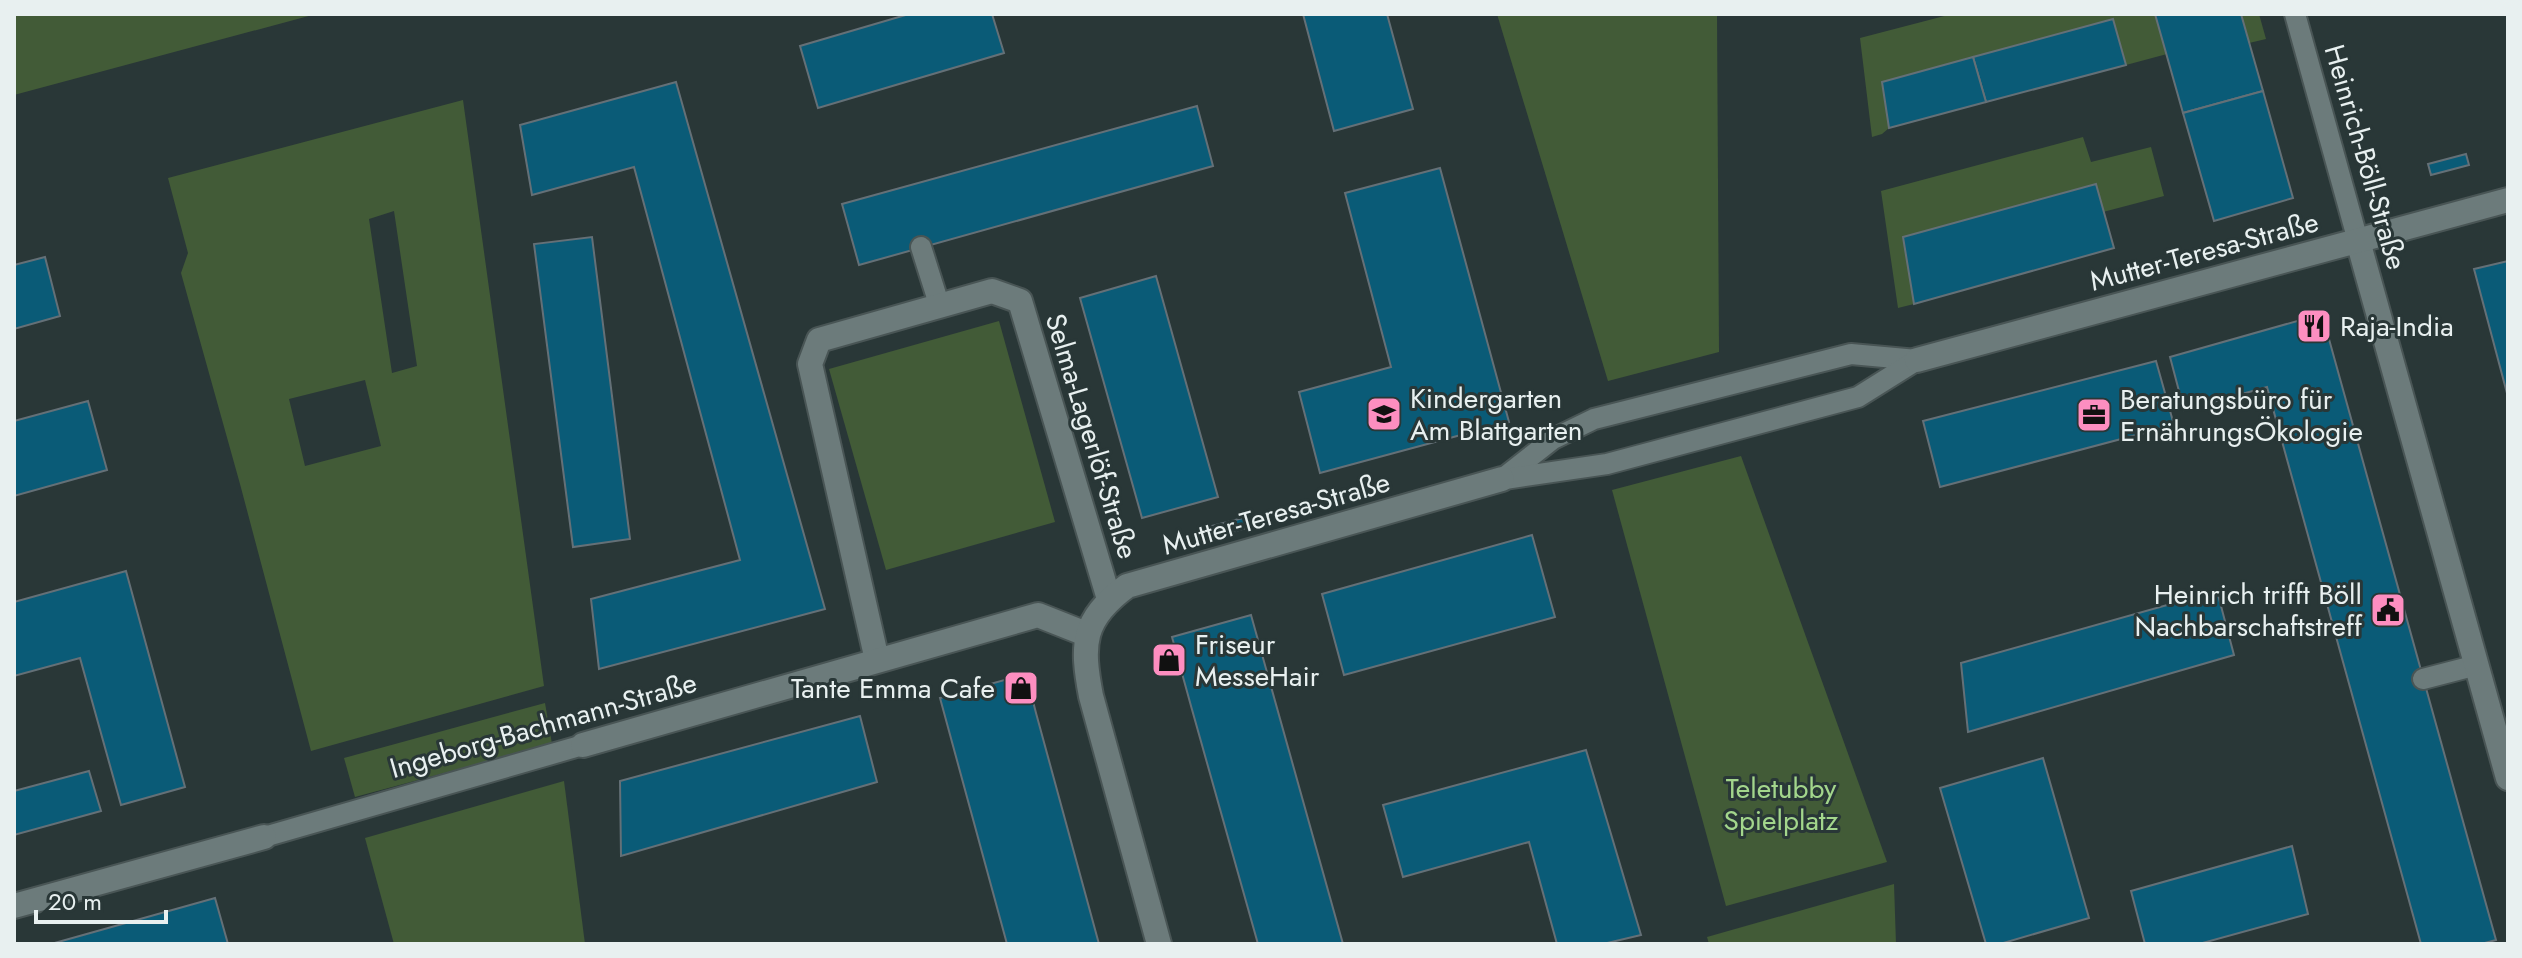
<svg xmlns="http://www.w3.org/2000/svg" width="2522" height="958" font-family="Jost,sans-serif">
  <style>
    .green { fill: #425b37; fill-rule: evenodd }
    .building { fill: #0a5b77; stroke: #647077; stroke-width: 2 }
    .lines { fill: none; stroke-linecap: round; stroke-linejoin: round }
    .lane-casing { stroke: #495555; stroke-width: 24 }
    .street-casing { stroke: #495555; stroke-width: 28 }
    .lane { stroke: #6c7b7b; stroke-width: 20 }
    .street { stroke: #6c7b7b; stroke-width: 24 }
    .labels { text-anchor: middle; stroke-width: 6; stroke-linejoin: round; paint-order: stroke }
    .street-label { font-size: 28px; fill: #e8f0f0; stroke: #293737 }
    .poi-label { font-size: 28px; fill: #e8f0f0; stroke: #293737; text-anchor: start }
    .park-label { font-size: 28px; fill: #a3d68c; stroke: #293737 }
  </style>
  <rect width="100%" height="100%" fill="#293737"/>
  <!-- green -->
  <g class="green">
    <path d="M14,14h302l-302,81z"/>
    <path d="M1497,14h220l2,338 -111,29z"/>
    <path d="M1952,14h203l12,40 -41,11 -13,-46 -231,63 7,46 -7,6 -10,3 -12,-99z"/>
    <path d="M2241,14h18l7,25 -17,4z"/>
    <path d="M463,100l81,586 -233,65 -71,-267 -59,-211 7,-20 -20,-75zM394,211l23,155 -25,7 -23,-154zM365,380l16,66 -76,20 -16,-67z"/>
    <path d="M2083,137l8,25 60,-15 13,49 -61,16 -7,-27 -193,52 11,67 -16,4 -17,-117z"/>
    <path d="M999,321l56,201 -169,48 -57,-201z"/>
    <path d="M1741,456l146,406 -161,44 -114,-416z"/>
    <path d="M545,703l7,41 -197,53 -11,-39z"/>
    <path d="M564,781l21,163h-191l-29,-106z"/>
    <path d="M1894,884l2,60h-187l-2,-7z"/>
  </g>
  <!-- building -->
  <g class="building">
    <path d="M909,14h83l12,39 -186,55 -18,-62z"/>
    <path d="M1303,14h84l26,95 -79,22z"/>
    <path d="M2155,14h86l22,77 -80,22z"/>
    <path d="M2113,19l13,46 -140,37 -13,-45z"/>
    <path d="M1973,57l13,45 -97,26 -7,-46z"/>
    <path d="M676,82l149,527 -226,60 -8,-70 149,-39 -106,-393 -102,28 -12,-70z"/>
    <path d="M2263,91l30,107 -79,23 -31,-108z"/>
    <path d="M1197,106l16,60 -354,99 -17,-61z"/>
    <path d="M2466,154l3,11 -38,10 -3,-11z"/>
    <path d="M1440,168l69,254 -189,51 -21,-81 92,-25 -46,-174z"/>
    <path d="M2096,184l18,64 -200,56 -11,-67z"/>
    <path d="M592,237l38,302 -57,8 -39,-303z"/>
    <path d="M45,257l15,59 -46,13v-64z"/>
    <path d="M2508,261v136l-34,-128z"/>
    <path d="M1156,276l62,221 -76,21 -62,-220z"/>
    <path d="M2322,314l174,626 -15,4h-60l-154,-557 -83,23 -14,-53z"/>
    <path d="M2156,361l18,64 -234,62 -17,-66z"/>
    <path d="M88,401l19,69 -93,26v-75z"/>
    <path d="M1243,518l3,10 -35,10 -3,-11z"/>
    <path d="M1532,535l23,82 -211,58 -22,-81z"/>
    <path d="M126,571l59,216 -64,18 -41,-147 -66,18v-74z"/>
    <path d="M2217,591l17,64 -266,77 -7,-69z"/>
    <path d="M1251,615l92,329h-85l-67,-238 -19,-69z"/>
    <path d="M1026,674l10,39 63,231h-92l-67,-246z"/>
    <path d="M860,716l17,66 -256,74 -1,-75z"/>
    <path d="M1586,750l55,185 -38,9h-46l-28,-102 -126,35 -20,-72z"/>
    <path d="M2043,758l46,160 -89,26h-14l-46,-156z"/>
    <path d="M89,771l12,40 -87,24v-44z"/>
    <path d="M2292,846l16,68 -109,30h-54l-14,-53z"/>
    <path d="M215,898l13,46h-177z"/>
  </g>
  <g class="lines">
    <defs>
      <g id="lane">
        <path d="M2295,14l63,227"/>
        <path d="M921,247l18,57"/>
        <path d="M1502,479l51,-40 41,-20 257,-65 66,6"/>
        <path d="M1505,479l102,-15 251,-67 59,-37"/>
        <path d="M2423,679l54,-14"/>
        <path d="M264,837l319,-92"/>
      </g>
      <g id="street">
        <path d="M2358,241l150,537"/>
        <path d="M1917,360l591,-160"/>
        <path d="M877,660l-67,-296 9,-24 173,-49 28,10 89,298"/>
        <path d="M583,745l455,-130 48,19"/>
        <path d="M14,906l250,-69"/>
        <path d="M1159,944l-68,-248c-10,-52 -9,-77 36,-110l375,-107"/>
      </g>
    </defs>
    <!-- lane casing -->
    <use href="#lane" class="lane-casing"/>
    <!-- street casing -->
    <use href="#street" class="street-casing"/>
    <!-- lane -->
    <use href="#lane" class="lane"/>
    <!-- street -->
    <use href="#street" class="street"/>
  </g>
  <!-- icons -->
  <defs>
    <symbol id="restaurant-square" viewBox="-11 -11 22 22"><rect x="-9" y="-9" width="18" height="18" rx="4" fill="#fd8ec0" stroke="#293737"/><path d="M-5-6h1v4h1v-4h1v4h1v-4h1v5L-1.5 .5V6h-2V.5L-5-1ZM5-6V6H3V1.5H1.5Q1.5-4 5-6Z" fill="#111"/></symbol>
    <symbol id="school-square" viewBox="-11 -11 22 22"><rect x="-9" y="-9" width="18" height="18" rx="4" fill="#fd8ec0" stroke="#293737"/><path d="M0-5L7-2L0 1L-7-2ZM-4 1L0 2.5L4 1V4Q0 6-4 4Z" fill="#111"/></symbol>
    <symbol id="office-square" viewBox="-11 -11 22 22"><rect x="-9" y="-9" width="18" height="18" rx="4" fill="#fd8ec0" stroke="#293737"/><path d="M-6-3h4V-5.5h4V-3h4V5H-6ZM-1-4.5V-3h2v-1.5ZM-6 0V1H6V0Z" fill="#111"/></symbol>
    <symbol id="civic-square" viewBox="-11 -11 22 22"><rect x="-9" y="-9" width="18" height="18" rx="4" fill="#fd8ec0" stroke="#293737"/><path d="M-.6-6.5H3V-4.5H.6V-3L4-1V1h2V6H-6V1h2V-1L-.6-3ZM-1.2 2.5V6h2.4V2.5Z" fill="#111"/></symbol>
    <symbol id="shop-square" viewBox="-11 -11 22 22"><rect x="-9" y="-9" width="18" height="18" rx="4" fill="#fd8ec0" stroke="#293737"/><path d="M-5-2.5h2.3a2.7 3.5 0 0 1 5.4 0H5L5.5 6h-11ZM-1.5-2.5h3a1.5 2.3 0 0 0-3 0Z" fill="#111"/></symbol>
  </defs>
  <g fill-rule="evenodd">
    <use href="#restaurant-square" x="2294" y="306" width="40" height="40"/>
    <use href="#school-square" x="1364" y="394" width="40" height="40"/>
    <use href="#office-square" x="2074" y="395" width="40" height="40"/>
    <use href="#civic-square" x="2368" y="590" width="40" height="40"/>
    <use href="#shop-square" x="1149" y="640" width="40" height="40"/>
    <use href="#shop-square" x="1001" y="668" width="40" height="40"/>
  </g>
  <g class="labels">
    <!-- street labels -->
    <g class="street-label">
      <text transform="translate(2366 157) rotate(74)" y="10">Heinrich-Böll-Straße</text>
      <text transform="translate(2204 251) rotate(-15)" y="10">Mutter-Teresa-Straße</text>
      <text transform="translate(1092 436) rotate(73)" y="10">Selma-Lagerlöf-Straße</text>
      <text transform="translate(1276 513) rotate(-16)" y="10">Mutter-Teresa-Straße</text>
      <text transform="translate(543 725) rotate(-16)" y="10">Ingeborg-Bachmann-Straße</text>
    </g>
    <!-- poi labels -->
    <g class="poi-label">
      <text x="2340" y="336">Raja-India</text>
      <text x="1410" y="408">Kindergarten<tspan x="1410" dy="32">Am Blattgarten</tspan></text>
      <text x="2120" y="409">Beratungsbüro für<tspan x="2120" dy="32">ErnährungsÖkologie</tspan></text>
      <text x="2362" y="604" text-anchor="end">Heinrich trifft Böll<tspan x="2362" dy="32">Nachbarschaftstreff</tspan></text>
      <text x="1195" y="654">Friseur<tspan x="1195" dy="32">MesseHair</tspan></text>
      <text x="995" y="698" text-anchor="end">Tante Emma Cafe</text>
    </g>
    <!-- park labels -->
    <g class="park-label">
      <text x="1781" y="798">Teletubby<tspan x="1781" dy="32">Spielplatz</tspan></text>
    </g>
  </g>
  <!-- border -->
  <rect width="2522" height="958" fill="none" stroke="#e8f0f0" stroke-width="32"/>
  <!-- scale -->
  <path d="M36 910v12h130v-12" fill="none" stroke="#e8f0f0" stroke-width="4"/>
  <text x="48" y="910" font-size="24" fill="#e8f0f0" stroke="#293737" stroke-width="6" paint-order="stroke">20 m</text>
</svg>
